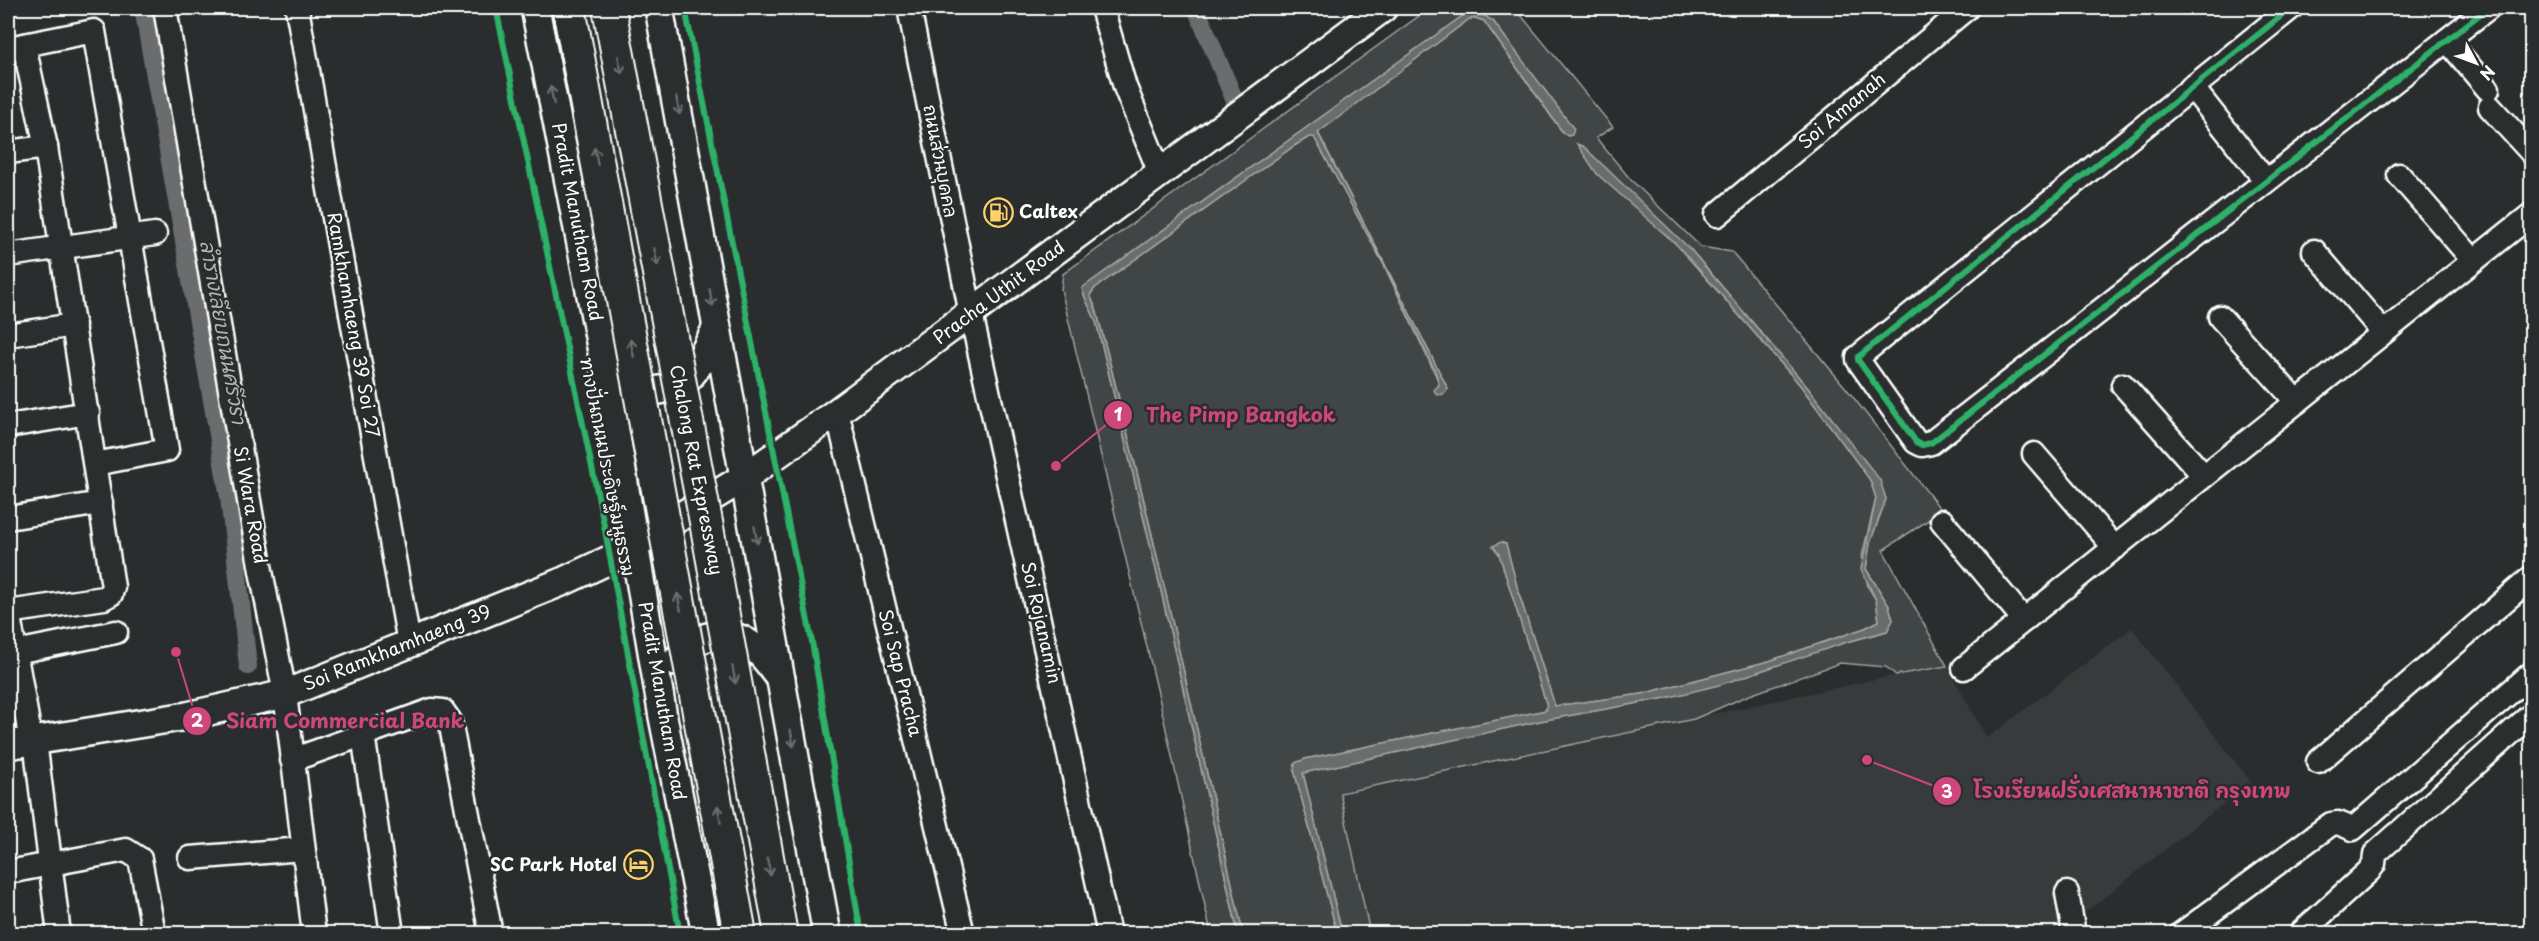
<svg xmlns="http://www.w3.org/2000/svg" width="2539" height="941" font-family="'Playpen Sans','Playpen Sans Thai',sans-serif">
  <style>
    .built { fill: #373a3b }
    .green { fill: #414445; stroke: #a0a2a2; stroke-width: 1.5 }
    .water { fill: #6a6c6d; stroke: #a6a7a7; stroke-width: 1.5 }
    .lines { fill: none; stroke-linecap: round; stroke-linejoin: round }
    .canal { stroke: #6a6c6d; stroke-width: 18 }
    .minor-casing { stroke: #fff; stroke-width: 27 }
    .major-casing { stroke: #fff; stroke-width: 32 }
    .minor { stroke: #2a2d2e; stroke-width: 22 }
    .major { stroke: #2a2d2e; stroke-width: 27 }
    .highway-bridge-casing { stroke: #fff; stroke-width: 36; stroke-linecap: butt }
    .highway-bridge { stroke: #2a2d2e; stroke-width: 32 }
    .cycleway-casing { stroke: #2a2d2e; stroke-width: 10 }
    .cycleway { stroke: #2db169; stroke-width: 6 }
    .oneway { stroke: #6a6c6d }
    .labels { text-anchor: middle; stroke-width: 5; stroke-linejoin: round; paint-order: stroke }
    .street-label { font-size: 18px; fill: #fff; stroke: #2a2d2e }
    .poi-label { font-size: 18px; font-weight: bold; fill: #fff; stroke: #2a2d2e; text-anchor: start }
    .water-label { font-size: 20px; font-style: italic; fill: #b4b6b6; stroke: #2a2d2e }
    .leader { fill: none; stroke: #ce467c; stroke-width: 2 }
    .callout-dot { fill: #ce467c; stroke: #2a2d2e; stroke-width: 2 }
    .mark-label { font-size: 18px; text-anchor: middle; font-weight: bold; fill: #fff }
    .callout-label { font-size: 20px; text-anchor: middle; font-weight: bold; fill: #ce467c; stroke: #2a2d2e; stroke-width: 5; stroke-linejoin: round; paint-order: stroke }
  </style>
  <rect width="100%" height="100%" fill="#2a2d2e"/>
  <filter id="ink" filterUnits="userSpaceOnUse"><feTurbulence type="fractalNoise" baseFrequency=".0167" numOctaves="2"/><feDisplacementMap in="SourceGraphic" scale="12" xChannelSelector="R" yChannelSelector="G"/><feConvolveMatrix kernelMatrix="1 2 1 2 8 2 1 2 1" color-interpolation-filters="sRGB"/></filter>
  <g filter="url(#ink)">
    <!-- built -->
    <path class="built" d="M2132,628l119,154 -183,144 -4,8 -694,-1 -30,-140 556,-118 51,-9 40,72z"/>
    <!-- green -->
    <path class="green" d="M1430,8h85l98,119 -17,11 35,42 70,67 31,5 114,136 96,123 -59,39 64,116 -51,9 -10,-8 -46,-4 -93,33 -53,23 -354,74 30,140h-28l-39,-160 237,-52 126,-23 181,-56 40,-11 6,-11 -4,-14 -23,-37 4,-26 16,-44 -7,-19 -71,-92 -117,-138 -14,-5 123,140 70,95 6,18 -14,58 6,31 8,13 3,21 -14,7 -96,33 -127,33 -87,12 -36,-112 -13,-50 -13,3 6,7 48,152 -1,4 -241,49 -11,11 43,163h-94c-47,-208 -93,-417 -147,-624l-6,-14 5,-7 199,-142 15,-9h5l69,126 61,130 4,-4 -130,-257 150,-112 7,-2 9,3 76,108 8,7 5,-7 -80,-108 -25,-9 -386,276c3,14 11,23 15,37l62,257 79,351h-27l-53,-240 -97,-404 2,-15z"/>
    <!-- water -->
    <g class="water">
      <path d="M1468,12h11l14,9 81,108 -2,6 -4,1 -4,-2 -80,-113 -9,-3 -7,2 -150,113 130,256 -4,5 -7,1 -3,-5 5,-5 -3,-12 -53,-110 -69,-126h-5l-15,9 -199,142 -5,7 6,14c54,207 100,416 147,624h-5l-79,-351 -62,-257c-4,-14 -12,-23 -15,-37z"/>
      <path d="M1577,144l7,3 107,103 117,138 72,92 6,19 -16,44 -4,26 23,37 4,14 -6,11 -40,11 -128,43 -53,13 -126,23 -237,52 39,160h-5l-43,-163 1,-7 10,-4 241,-49 1,-4 -48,-152 -6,-8 8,-4 5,2 13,50 36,112 87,-12 127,-33 96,-33 14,-7 -3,-21 -15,-31 15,-71 -6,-18 -70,-95 -90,-103 -33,-37 -80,-71z"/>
    </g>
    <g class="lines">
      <!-- canal -->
      <g class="canal">
        <path d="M143,8l86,489 19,169"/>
        <path d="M1196,8l39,93"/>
      </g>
      <defs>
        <g id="minor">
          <path d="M165,8l96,563 24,123 29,240"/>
          <path d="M297,8l112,635"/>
          <path d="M909,8l62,306 138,620"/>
          <path d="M1102,8l23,79 35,86"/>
          <path d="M2291,8l-433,349v3l58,82 6,3 9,-2 557,-435"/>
          <path d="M2447,40l41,49"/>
          <path d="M24,45l70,-14 73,419 -72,14"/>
          <path d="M8,48l16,-3 22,102 67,440 -2,7 -7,4 -96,14"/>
          <path d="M2192,87l74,94"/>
          <path d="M2490,107l42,46"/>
          <path d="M8,152l38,-5"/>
          <path d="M2399,175l74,85"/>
          <path d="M1717,215l250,-207"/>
          <path d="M2314,251l69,81"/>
          <path d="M8,255l147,-21"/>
          <path d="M2220,317l77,85"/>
          <path d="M8,335l66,-10"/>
          <path d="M2123,385l81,91"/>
          <path d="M837,412l126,522"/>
          <path d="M8,426l80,-13"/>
          <path d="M2034,454l81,94"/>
          <path d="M8,518l93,-15"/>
          <path d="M1942,521l82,99"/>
          <path d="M8,611l23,130"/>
          <path d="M16,652l100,-20"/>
          <path d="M1964,668l568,-454"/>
          <path d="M363,734l29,200"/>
          <path d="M35,741l24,193"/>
          <path d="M292,760l140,-50 11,1 7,10 41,213"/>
          <path d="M2318,762l214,-185"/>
          <path d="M190,858l113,-9"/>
          <path d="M8,872l118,-22 14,9 14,75"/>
          <path d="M2067,893l7,41"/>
          <path d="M2181,934l150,-110 7,-1 15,6 179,-156"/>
          <path d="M2300,934l69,-63 5,-7 1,-10 157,-140"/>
        </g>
        <g id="major">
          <path d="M535,8l67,344 61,365 43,217"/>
          <path d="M659,8l168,926"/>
          <path d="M622,377l26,15 34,-6 15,-19 19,-38"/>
          <path d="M676,662c19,-30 53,-36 81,-12 9,8 16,19 24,29"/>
          <path d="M8,745l179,-29 98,-22 279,-113 47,-22 134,-82 92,-65 546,-404"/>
        </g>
      </defs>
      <!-- minor casing -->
      <use href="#minor" class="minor-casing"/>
      <!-- major casing -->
      <use href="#major" class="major-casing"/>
      <!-- minor -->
      <use href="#minor" class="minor"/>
      <!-- major -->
      <use href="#major" class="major"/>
      <defs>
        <g id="highway-bridge">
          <path d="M569,8l171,926"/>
          <path d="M609,8l97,514 75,412"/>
        </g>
      </defs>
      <!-- highway-bridge casing -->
      <use href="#highway-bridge" class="highway-bridge-casing"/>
      <!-- highway-bridge -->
      <use href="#highway-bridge" class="highway-bridge"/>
      <defs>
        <g id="cycleway">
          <path d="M496,8l108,517 76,409"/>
          <path d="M685,8l127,634 49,292"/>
          <path d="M2291,8l-433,349v3l58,82 6,3 9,-2 557,-435"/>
        </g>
      </defs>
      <!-- cycleway casing -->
      <use href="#cycleway" class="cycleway-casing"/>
      <!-- cycleway -->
      <use href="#cycleway" class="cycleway"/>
    </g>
    <!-- one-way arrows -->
    <defs><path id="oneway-shaft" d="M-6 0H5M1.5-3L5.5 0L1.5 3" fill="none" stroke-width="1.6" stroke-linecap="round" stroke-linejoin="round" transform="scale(1.5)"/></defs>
    <g class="oneway">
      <use href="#oneway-shaft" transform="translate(620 65) rotate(79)"/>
      <use href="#oneway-shaft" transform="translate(552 95) rotate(-101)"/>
      <use href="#oneway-shaft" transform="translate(678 106) rotate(79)"/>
      <use href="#oneway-shaft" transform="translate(596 156) rotate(-101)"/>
      <use href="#oneway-shaft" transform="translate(656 257) rotate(79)"/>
      <use href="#oneway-shaft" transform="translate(711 298) rotate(81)"/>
      <use href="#oneway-shaft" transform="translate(632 348) rotate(-101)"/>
      <use href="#oneway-shaft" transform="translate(756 535) rotate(80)"/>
      <use href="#oneway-shaft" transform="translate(679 602) rotate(-101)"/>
      <use href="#oneway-shaft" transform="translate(734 675) rotate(80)"/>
      <use href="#oneway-shaft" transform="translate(792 738) rotate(80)"/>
      <use href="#oneway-shaft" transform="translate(719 814) rotate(-100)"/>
      <use href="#oneway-shaft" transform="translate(769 867) rotate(80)"/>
    </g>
  </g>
  <!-- icons -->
  <defs>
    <symbol id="fuel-ring" viewBox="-11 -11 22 22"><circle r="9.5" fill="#2a2d2e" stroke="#ffd166" stroke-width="1.5"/><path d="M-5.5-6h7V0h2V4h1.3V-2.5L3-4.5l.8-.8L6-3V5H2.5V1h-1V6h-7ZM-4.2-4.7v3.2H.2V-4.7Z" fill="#ffd166"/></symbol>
    <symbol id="hotel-ring" viewBox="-11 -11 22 22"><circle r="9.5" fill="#2a2d2e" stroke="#ffd166" stroke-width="1.5"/><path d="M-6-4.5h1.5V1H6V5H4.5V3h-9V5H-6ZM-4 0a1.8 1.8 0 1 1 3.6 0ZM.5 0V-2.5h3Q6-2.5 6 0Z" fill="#ffd166"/></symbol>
  </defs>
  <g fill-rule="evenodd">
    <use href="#fuel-ring" x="982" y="196" width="33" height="33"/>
    <use href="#hotel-ring" x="622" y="848" width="33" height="33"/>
  </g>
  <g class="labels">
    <!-- street labels -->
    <g class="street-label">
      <text transform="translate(1842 111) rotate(-40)" y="6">Soi Amanah</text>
      <text transform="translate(940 161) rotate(79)" y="6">ถนนส่วนบุคคล</text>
      <text transform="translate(577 222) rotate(79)" y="6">Pradit Manutham Road</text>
      <text transform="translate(999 293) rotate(-37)" y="6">Pracha Uthit Road</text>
      <text transform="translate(353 325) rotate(80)" y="6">Ramkhamhaeng 39 Soi 27</text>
      <text transform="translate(607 467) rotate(79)" y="6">ทางปั่นถนนประดิษฐ์มนูธรรม</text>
      <text transform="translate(696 470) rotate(79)" y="6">Chalong Rat Expressway</text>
      <text transform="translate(250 505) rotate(80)" y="6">Si Wara Road</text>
      <text transform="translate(1041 623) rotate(77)" y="6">Soi Rojanamin</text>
      <text transform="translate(397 648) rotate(-22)" y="6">Soi Ramkhamhaeng 39</text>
      <text transform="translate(900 673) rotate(76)" y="6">Soi Sap Pracha</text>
      <text transform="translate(662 701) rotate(80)" y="6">Pradit Manutham Road</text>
    </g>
    <!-- poi labels -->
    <g class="poi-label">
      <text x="1019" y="218">Caltex</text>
      <text x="617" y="871" text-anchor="end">SC Park Hotel</text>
    </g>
    <!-- water labels -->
    <g class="water-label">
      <text transform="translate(223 332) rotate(80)" y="7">ลำรางเลียบถนนศรีวรา</text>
    </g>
  </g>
  <!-- callouts -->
  <path class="leader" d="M1056 466L1118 415M176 652L197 721M1867 760L1947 791"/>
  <g class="callout-dot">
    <circle cx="1056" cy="466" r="6"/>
    <circle cx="176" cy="652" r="6"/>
    <circle cx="1867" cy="760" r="6"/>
    <circle cx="1118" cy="415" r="15"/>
    <circle cx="197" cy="721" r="15"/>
    <circle cx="1947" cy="791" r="15"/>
  </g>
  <g class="mark-label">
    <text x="1118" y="421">1</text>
    <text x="197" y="727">2</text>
    <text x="1947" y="798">3</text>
  </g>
  <g class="callout-label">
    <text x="1241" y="422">The Pimp Bangkok</text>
    <text x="345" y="728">Siam Commercial Bank</text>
    <text x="2132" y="798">โรงเรียนฝรั่งเศสนานาชาติ กรุงเทพ</text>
  </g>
  <!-- margin -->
  <rect width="2539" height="941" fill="none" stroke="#2a2d2e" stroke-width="30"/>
  <rect x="15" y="15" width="2509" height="911" fill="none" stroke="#fff" stroke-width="2" filter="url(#ink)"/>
  <!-- north arrow -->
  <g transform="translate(2476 63) rotate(131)" stroke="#2a2d2e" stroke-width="4.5" paint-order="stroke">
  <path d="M0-4.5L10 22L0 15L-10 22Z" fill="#ffffff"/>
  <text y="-9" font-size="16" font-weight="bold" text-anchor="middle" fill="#ffffff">N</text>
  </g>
</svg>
